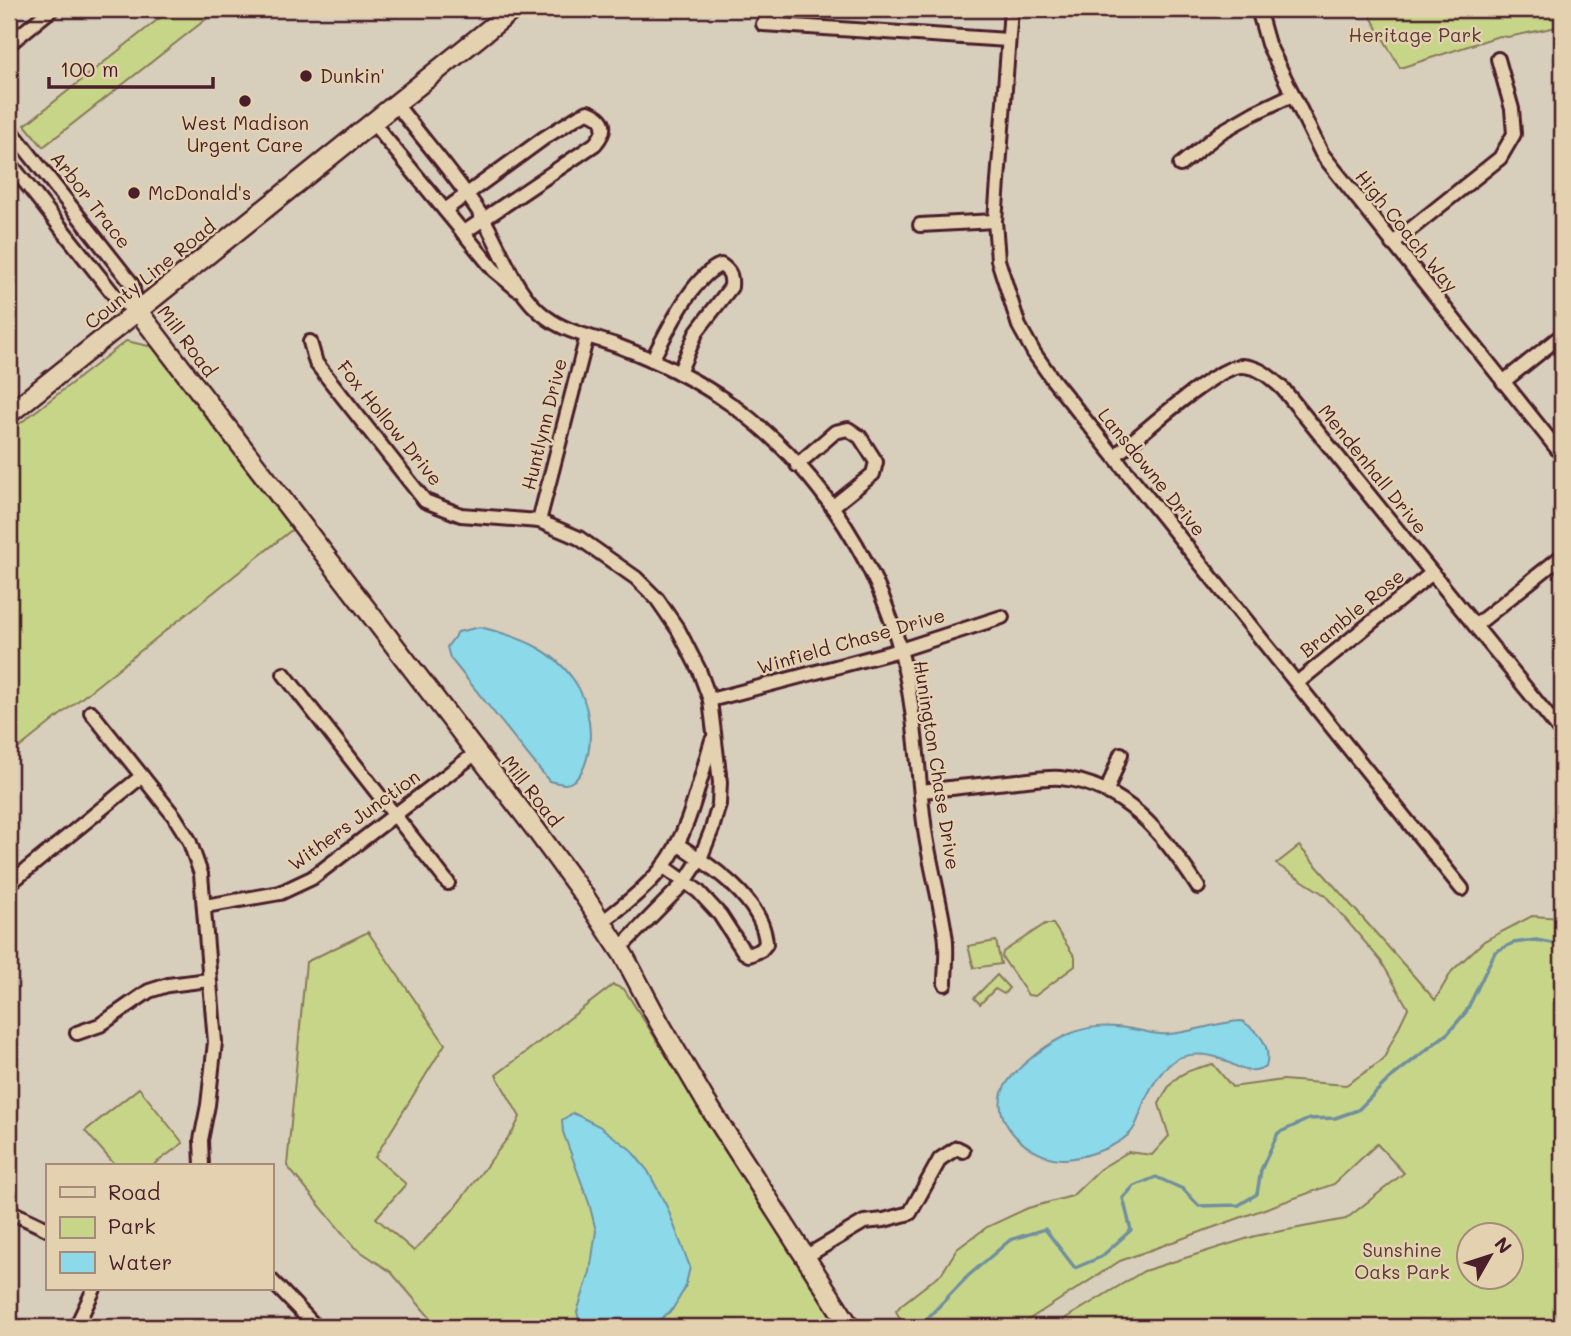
<svg xmlns="http://www.w3.org/2000/svg" width="1571" height="1336" font-family="Mali,sans-serif">
  <style>
    .green { fill: #c7d589; stroke: #887a5a; stroke-width: 2; fill-rule: evenodd }
    .water { fill: #8bd9e9; stroke: #718f9d; stroke-width: 2 }
    .lines { fill: none; stroke-linecap: round; stroke-linejoin: round }
    .stream { stroke: #718f9d; stroke-width: 3.5 }
    .street-casing { stroke: #4a1f2b; stroke-width: 18 }
    .secondary-casing { stroke: #4a1f2b; stroke-width: 23 }
    .street { stroke: #e3d1af; stroke-width: 12 }
    .secondary { stroke: #e3d1af; stroke-width: 18 }
    .poi-dot { fill: #4a1f2b; stroke: #e3d1af; stroke-width: 2.5 }
    .labels { text-anchor: middle; stroke-width: 5; stroke-linejoin: round; paint-order: stroke }
    .park-label { font-size: 19px; fill: #5d3a39; stroke: #e3d1af }
    .poi-label { font-size: 19px; fill: #4a1f2b; stroke: #e3d1af; text-anchor: start }
    .street-label { font-size: 19px; fill: #4a1f2b; stroke: #e3d1af }
  </style>
  <rect width="100%" height="100%" fill="#d8cebc"/>
  <filter id="ink" filterUnits="userSpaceOnUse"><feTurbulence type="fractalNoise" baseFrequency=".0143" numOctaves="2"/><feDisplacementMap in="SourceGraphic" scale="14" xChannelSelector="R" yChannelSelector="G"/><feConvolveMatrix kernelMatrix="1 2 1 2 8 2 1 2 1" color-interpolation-filters="sRGB"/></filter>
  <g filter="url(#ink)">
    <!-- green -->
    <g class="green">
      <path d="M171,9h48l-176,138 -18,-22z"/>
      <path d="M1370,9h192v17l-54,11 -9,-1 -99,32 -29,-51z"/>
      <path d="M126,341l27,6 141,181 -285,228v-324z"/>
      <path d="M1299,846l136,154 17,-29 32,-30 48,-25 30,2v409h-511l93,-56 111,-35 91,-17 58,-46 -27,-29 -43,40 -214,77 -103,66h-113l-8,-16 5,-6 41,-32 15,-24 30,-22 41,-19 44,-12 28,-27 28,-17 24,3 17,-19 -10,-32c14,-30 23,-32 54,-40l19,23 51,-7 63,5 37,-25 25,-52 -27,-47 -56,-66 -49,-31zM1512,1234v42h-42v-42z"/>
      <path d="M1045,924h8l22,33v9l-40,30 -7,-1 -26,-38 1,-5z"/>
      <path d="M368,932l77,112 -70,113 31,27 -30,34 38,33 38,-40 61,-80 7,-14 -24,-42 117,-90 11,4 215,338h-401l-47,-55 -37,-25 -67,-81 19,-204z"/>
      <path d="M996,941l5,23 -27,4 -6,-22z"/>
      <path d="M997,975l12,13 -5,6 -9,-5 -15,15 -6,-6z"/>
      <path d="M139,1088l44,55 -31,23h-36l-31,-35z"/>
    </g>
    <!-- water -->
    <g class="water">
      <path d="M480,627c36,9 71,20 93,52 17,23 22,62 11,88 -4,8 -9,16 -19,17 -5,0 -11,-2 -16,-3l-99,-123 -3,-11 11,-15z"/>
      <path d="M1242,1021c17,11 30,24 24,46 -7,2 -13,5 -21,3 -8,-2 -16,-8 -24,-11 -14,-6 -38,-7 -50,4 -12,10 -21,26 -27,39 -4,10 -7,26 -16,33 -14,13 -45,23 -63,24 -34,2 -79,-39 -60,-73 10,-17 38,-39 56,-48 28,-15 52,-13 82,-7 8,2 17,4 26,3 25,-2 47,-12 73,-13z"/>
      <path d="M573,1113l26,13 31,23 18,22 19,36 23,60 -5,21 -13,22 -22,17h-69l-4,-15 13,-40 6,-41 -7,-28 -26,-71 -1,-12z"/>
    </g>
    <g class="lines">
      <!-- stream -->
      <path class="stream" d="M919,1327l49,-51 42,-36 35,-11 30,39 26,-11 30,-27 -8,-32 11,-12 22,-9 27,12 16,17 40,-1 18,-11 4,-24 17,-37 31,-14 26,-1 23,-8 31,-31 59,-46 18,-21 29,-60 18,-9 23,-3 26,5"/>
      <defs>
        <g id="street">
          <path d="M1011,9l-16,212 3,39 21,66 15,27 19,27 409,509"/>
          <path d="M1258,9l10,35 54,110 240,301"/>
          <path d="M763,24l245,16"/>
          <path d="M9,44l43,-35"/>
          <path d="M396,104c28,37 60,72 85,111 21,33 32,78 65,102 21,16 48,20 72,29 40,15 79,34 114,59 89,64 155,168 175,275 10,50 11,100 18,150 5,35 15,69 20,104 3,16 0,34 0,50"/>
          <path d="M373,123l121,147 23,19"/>
          <path d="M9,128l123,156 5,26"/>
          <path d="M9,162l109,138 19,10"/>
          <path d="M1180,165l41,-33 33,-19 38,-18"/>
          <path d="M445,210l99,-72 35,-22 9,-4c19,7 19,18 7,32l-132,89"/>
          <path d="M920,225l75,-4"/>
          <path d="M1392,244l108,-86 14,-24 -2,-25 -14,-50"/>
          <path d="M310,342l6,21 109,138 36,14 78,6 40,17 57,40 21,21 22,32 20,39 11,30 10,82 -1,22 -7,25 -12,30 -15,23 -66,67"/>
          <path d="M652,360c14,-26 41,-85 69,-95 9,6 11,11 10,22l-34,44 -18,42"/>
          <path d="M1503,382l59,-47"/>
          <path d="M1115,456c23,-19 102,-91 127,-90 18,1 28,11 41,23l279,344"/>
          <path d="M797,465l38,-33 13,-3 12,8 16,25 -3,12 -41,33"/>
          <path d="M539,521l48,-185"/>
          <path d="M1476,625l86,-69"/>
          <path d="M284,674l164,209"/>
          <path d="M1297,683l135,-110"/>
          <path d="M710,700l190,-50 102,-33"/>
          <path d="M91,712l83,104 15,24 12,34 14,168 -7,63 -7,35 1,26"/>
          <path d="M921,791c32,-3 64,-7 96,-10 14,-1 29,-4 43,-3 65,6 105,58 138,109"/>
          <path d="M1107,791l14,-37"/>
          <path d="M663,866l35,25 22,24 24,37 5,3 12,-5 5,-6c-2,-44 -56,-79 -89,-100"/>
          <path d="M9,884l133,-108"/>
          <path d="M205,906l75,-13 32,-15 164,-125"/>
          <path d="M602,922c21,-16 43,-33 61,-55 27,-35 36,-86 49,-127"/>
          <path d="M77,1033l23,-8 49,-34 19,-6 41,-5"/>
          <path d="M9,1211l38,18"/>
          <path d="M805,1257l59,-35 20,-2 26,-7 30,-54 17,-11 6,3"/>
          <path d="M271,1280l45,47"/>
          <path d="M76,1327l18,-38"/>
        </g>
        <g id="secondary">
          <path d="M137,310l399,520 49,67 39,59 35,66 47,80 144,225"/>
          <path d="M9,414l505,-405"/>
        </g>
      </defs>
      <!-- street casing -->
      <use href="#street" class="street-casing"/>
      <!-- secondary casing -->
      <use href="#secondary" class="secondary-casing"/>
      <!-- street -->
      <use href="#street" class="street"/>
      <!-- secondary -->
      <use href="#secondary" class="secondary"/>
    </g>
  </g>
  <!-- markers -->
  <g class="poi-dot">
    <circle cx="306" cy="76" r="7"/>
    <circle cx="245" cy="101" r="7"/>
    <circle cx="134" cy="193" r="7"/>
  </g>
  <g class="labels">
    <!-- park labels -->
    <g class="park-label">
      <text x="1415" y="42">Heritage Park</text>
      <text x="1402" y="1257">Sunshine<tspan x="1402" dy="22">Oaks Park</tspan></text>
    </g>
    <!-- poi labels -->
    <g class="poi-label">
      <text x="320" y="83">Dunkin'</text>
      <text x="245" y="130" text-anchor="middle">West Madison<tspan x="245" dy="22">Urgent Care</tspan></text>
      <text x="148" y="200">McDonald's</text>
    </g>
    <!-- street labels -->
    <g class="street-label">
      <text transform="translate(91 200) rotate(52)" y="7">Arbor Trace</text>
      <text transform="translate(1407 231) rotate(51)" y="7">High Coach Way</text>
      <text transform="translate(150 274) rotate(-39)" y="7">County Line Road</text>
      <text transform="translate(187 341) rotate(53)" y="7">Mill Road</text>
      <text transform="translate(390 423) rotate(51)" y="7">Fox Hollow Drive</text>
      <text transform="translate(544 424) rotate(-76)" y="7">Huntlynn Drive</text>
      <text transform="translate(1373 469) rotate(51)" y="7">Mendenhall Drive</text>
      <text transform="translate(1152 472) rotate(51)" y="7">Lansdowne Drive</text>
      <text transform="translate(1352 613) rotate(-39)" y="7">Bramble Rose</text>
      <text transform="translate(851 641) rotate(-16)" y="7">Winfield Chase Drive</text>
      <text transform="translate(937 765) rotate(81)" y="7">Hunington Chase Drive</text>
      <text transform="translate(532 791) rotate(52)" y="7">Mill Road</text>
      <text transform="translate(354 820) rotate(-36)" y="7">Withers Junction</text>
    </g>
  </g>
  <!-- margin -->
  <rect width="1571" height="1336" fill="none" stroke="#e3d1af" stroke-width="35"/>
  <rect x="18" y="18" width="1536" height="1301" fill="none" stroke="#4a1f2b" stroke-width="2.5" filter="url(#ink)"/>
  <!-- legend -->
  <rect x="46" y="1164" width="228" height="126" fill="#e3d1af" stroke="#a68a7a" stroke-width="2"/>
  <rect x="60" y="1187" width="35" height="10" fill="#e3d1af" stroke="#a68a7a" stroke-width="2"/>
  <text x="108" y="1200" font-size="21" fill="#4a1f2b">Road</text>
  <rect x="60" y="1217" width="35" height="21" fill="#c7d589" stroke="#a68a7a" stroke-width="2"/>
  <text x="108" y="1234" font-size="21" fill="#4a1f2b">Park</text>
  <rect x="60" y="1252" width="35" height="21" fill="#8bd9e9" stroke="#a68a7a" stroke-width="2"/>
  <text x="108" y="1270" font-size="21" fill="#4a1f2b">Water</text>
  <!-- north arrow -->
  <g transform="translate(1490 1256) rotate(51)"><circle r="33" fill="#e3d1af" stroke="#a68a7a" stroke-width="2"/>
  <path d="M0-5L12 26L0 18L-12 26Z" fill="#4a1f2b"/>
  <text y="-10" font-size="19" font-weight="bold" text-anchor="middle" fill="#4a1f2b">N</text>
  </g>
  <!-- scale -->
  <path d="M49 77v10h164v-10" fill="none" stroke="#4a1f2b" stroke-width="3.5"/>
  <text x="60" y="77" font-size="21" fill="#4a1f2b" stroke="#e3d1af" stroke-width="5" paint-order="stroke">100 m</text>
</svg>
